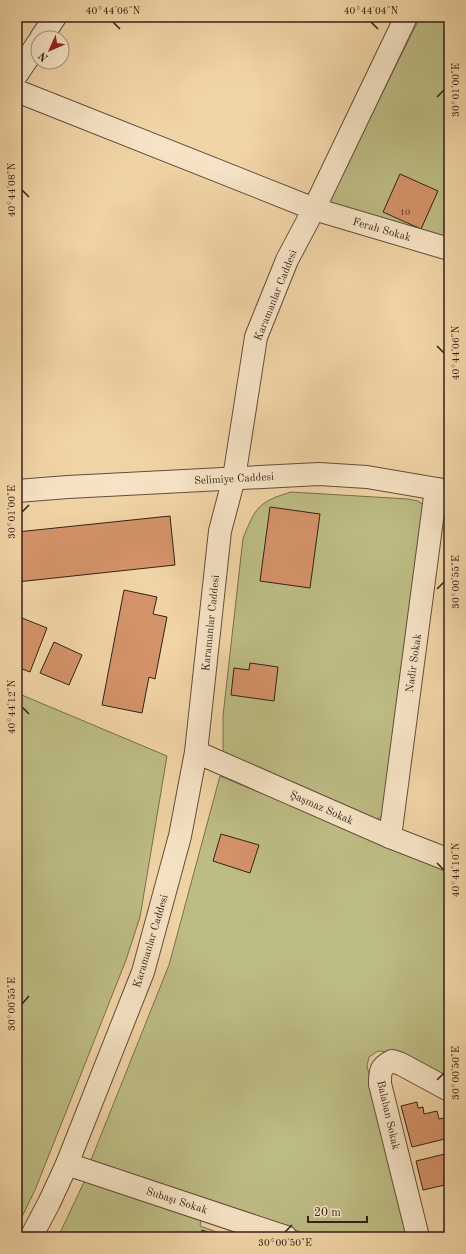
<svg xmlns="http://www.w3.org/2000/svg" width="466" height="1254" font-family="'Old Standard TT',serif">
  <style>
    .green { fill: #bdbc84; stroke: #786f4e }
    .building { fill: #d5936a; stroke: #332217 }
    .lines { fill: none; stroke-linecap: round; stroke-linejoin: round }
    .minor-casing { stroke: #624e3b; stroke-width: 24 }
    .minor { stroke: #f6e3c5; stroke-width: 22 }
    .ticks { fill: none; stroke: #332217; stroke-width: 1.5 }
    .labels { text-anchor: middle; stroke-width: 3; stroke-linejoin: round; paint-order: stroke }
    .number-label { font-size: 9px; fill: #5c3e2c }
    .street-label { font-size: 11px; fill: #332217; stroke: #f6e3c5 }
    .neatline { fill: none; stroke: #332217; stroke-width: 1.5 }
    .ticks-label { font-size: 10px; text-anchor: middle; fill: #332217 }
  </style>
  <rect width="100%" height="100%" fill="#f1d4a6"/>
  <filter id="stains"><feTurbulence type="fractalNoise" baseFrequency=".005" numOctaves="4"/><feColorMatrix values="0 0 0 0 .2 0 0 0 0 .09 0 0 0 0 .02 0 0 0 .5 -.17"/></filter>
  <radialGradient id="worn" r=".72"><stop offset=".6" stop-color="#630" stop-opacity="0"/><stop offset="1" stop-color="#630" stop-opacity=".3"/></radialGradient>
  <!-- green -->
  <g class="green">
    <path d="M420,17h29v223l-122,-35z"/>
    <path d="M291,492l117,7 10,2 6,4 -39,310 -10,5 -152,-65v-39l20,-178c13,-31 15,-36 48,-46z"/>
    <path d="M17,693l150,63 -27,161 -14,43 -56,142 -35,88 -18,37z"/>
    <path d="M220,776l229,95v211l-57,-30 -14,-1 -9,6 -2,9 42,171h-94l-224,-77 78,-195z"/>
    <path d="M85,1180l116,39 -1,7 31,11h-173z"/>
  </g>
  <!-- building -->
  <g class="building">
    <path d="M400,174l38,17 -17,38 -38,-17z"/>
    <path d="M270,507l50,7 -10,74 -50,-7z"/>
    <path d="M170,516l5,49 -158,17v-50z"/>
    <path d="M124,590l33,7 -4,17 14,3 -12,62 -6,-2 -7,36 -40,-8z"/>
    <path d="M17,616l30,12 -17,44 -13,-5z"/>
    <path d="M54,642l28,13 -13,30 -29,-12z"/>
    <path d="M250,663l28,4 -4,34 -43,-6 3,-27 15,2z"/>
    <path d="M221,834l38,11 -9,28 -37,-12z"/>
    <path d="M417,1102l1,6 5,-1 1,7 13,-3 2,8 9,-2 1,21 -37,9 -11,-41z"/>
    <path d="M449,1153v31l-26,6 -7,-29z"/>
    <path d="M202,1230l19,7h-21z"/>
  </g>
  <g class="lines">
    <defs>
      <g id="minor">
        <path d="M41,38l14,-21"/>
        <path d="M17,74l21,-31"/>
        <path d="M17,91l297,118 135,40"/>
        <path d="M17,491l51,-4 251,-13 48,3 82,14"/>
        <path d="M196,752l194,85 59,23"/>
        <path d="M390,837l46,-348"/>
        <path d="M67,1164l219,73"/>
        <path d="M31,1237l18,-34 18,-39 76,-192 37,-136 16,-84 24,-221 14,-53 22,-141 31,-77 27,-51 92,-192"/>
        <path d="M418,1237l-38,-153c0,-13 0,-17 12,-23l9,3 48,26"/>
      </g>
    </defs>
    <!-- minor casing -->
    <use href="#minor" class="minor-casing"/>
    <!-- minor -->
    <use href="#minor" class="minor"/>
  </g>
  <!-- ticks -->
  <path class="ticks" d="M113,22l7,7M371,22l7,7M437,97l7,-7M22,190l7,7M437,346l7,7M22,512l7,-7M437,589l7,-7M22,707l7,7M437,863l7,7M22,1004l7,-8M437,1080l7,-7M285,1232l7,-7"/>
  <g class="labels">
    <!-- number labels -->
    <g class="number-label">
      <text x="405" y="215">10</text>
    </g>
    <!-- street labels -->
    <g class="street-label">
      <text transform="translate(382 229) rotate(16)" y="4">Ferah Sokak</text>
      <text transform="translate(275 295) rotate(-68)" y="4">Karamanlar Caddesi</text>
      <text transform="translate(234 478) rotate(-3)" y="4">Selimiye Caddesi</text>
      <text transform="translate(210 623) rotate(-84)" y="4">Karamanlar Caddesi</text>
      <text transform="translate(413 663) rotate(-82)" y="4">Nadir Sokak</text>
      <text transform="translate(322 807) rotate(24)" y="4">Şaşmaz Sokak</text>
      <text transform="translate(150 941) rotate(-73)" y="4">Karamanlar Caddesi</text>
      <text transform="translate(389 1115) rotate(77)" y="4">Balaban Sokak</text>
      <text transform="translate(177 1200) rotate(18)" y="4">Subaşı Sokak</text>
    </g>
  </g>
  <!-- margin -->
  <rect width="466" height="1254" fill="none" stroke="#f1d4a6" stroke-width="44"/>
  <!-- north arrow -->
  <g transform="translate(50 50) rotate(225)"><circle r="19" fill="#f6e3c5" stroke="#a8967f"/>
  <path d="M0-3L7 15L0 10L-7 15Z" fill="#8f2418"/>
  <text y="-6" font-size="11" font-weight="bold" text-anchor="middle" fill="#332217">N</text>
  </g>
  <!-- scale -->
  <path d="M308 1216v6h59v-6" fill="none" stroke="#332217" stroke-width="2"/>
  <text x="314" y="1216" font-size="12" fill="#332217" stroke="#f6e3c5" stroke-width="3" paint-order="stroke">20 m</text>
  <rect x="22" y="22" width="422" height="1210" class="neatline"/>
  <g class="ticks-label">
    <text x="113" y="14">40°44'06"N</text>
    <text x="371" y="14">40°44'04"N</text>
    <text transform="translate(455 90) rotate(-90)" y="4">30°01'00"E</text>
    <text transform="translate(11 190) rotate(-90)" y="4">40°44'08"N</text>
    <text transform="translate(455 353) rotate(-90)" y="4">40°44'06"N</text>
    <text transform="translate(11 512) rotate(-90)" y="4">30°01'00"E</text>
    <text transform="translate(455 582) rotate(-90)" y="4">30°00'55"E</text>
    <text transform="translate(11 707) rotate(-90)" y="4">40°44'12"N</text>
    <text transform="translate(455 870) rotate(-90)" y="4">40°44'10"N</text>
    <text transform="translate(11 1004) rotate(-90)" y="4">30°00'55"E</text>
    <text transform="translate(455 1073) rotate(-90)" y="4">30°00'50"E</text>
    <text x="285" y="1246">30°00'50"E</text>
  </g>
  <rect width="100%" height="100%" filter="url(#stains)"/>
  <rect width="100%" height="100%" fill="url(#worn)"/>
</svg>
